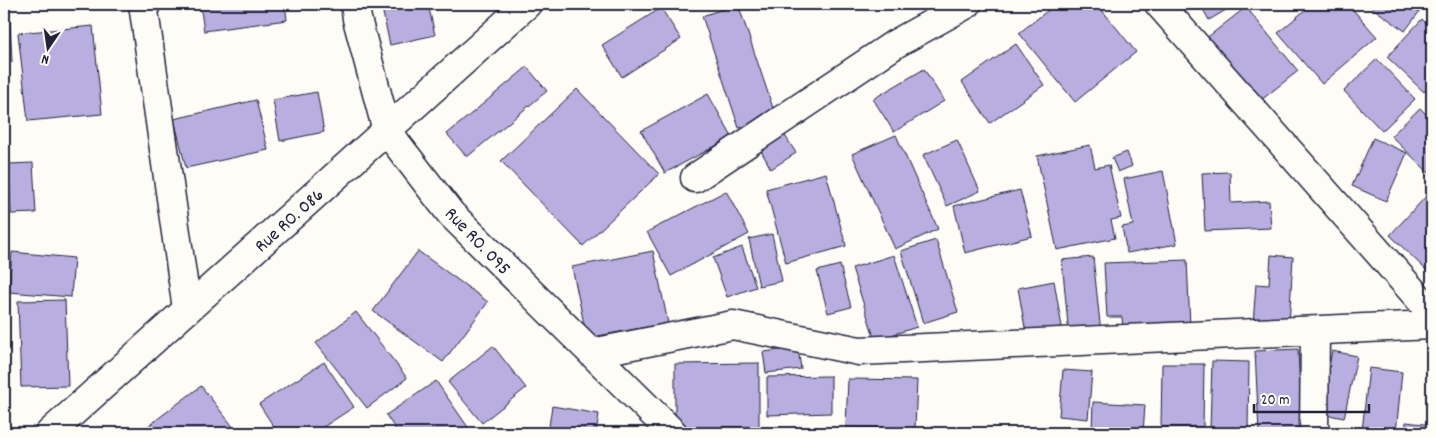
<svg xmlns="http://www.w3.org/2000/svg" width="1436" height="437" font-family="Dekko,sans-serif">
  <style>
    .building { fill: #b9aee0; stroke: #22223b }
    .lines { fill: none; stroke-linecap: round; stroke-linejoin: round }
    .minor-casing { stroke: #22223b; stroke-width: 31 }
    .minor { stroke: #fdfcf7; stroke-width: 28 }
    .labels { text-anchor: middle; stroke-width: 4; stroke-linejoin: round; paint-order: stroke }
    .street-label { font-size: 19px; fill: #22223b; stroke: #fdfcf7 }
  </style>
  <rect width="100%" height="100%" fill="#fdfcf7"/>
  <filter id="ink" filterUnits="userSpaceOnUse"><feTurbulence type="fractalNoise" baseFrequency=".02" numOctaves="2"/><feDisplacementMap in="SourceGraphic" scale="10" xChannelSelector="R" yChannelSelector="G"/><feConvolveMatrix kernelMatrix="1 2 1 2 8 2 1 2 1" color-interpolation-filters="sRGB"/></filter>
  <g filter="url(#ink)">
    <!-- building -->
    <g class="building">
      <path d="M200,4h85l2,16 -83,11z"/>
      <path d="M381,4h47l7,31 -45,10z"/>
      <path d="M738,4l38,113 -37,11 -37,-112z"/>
      <path d="M1056,4h41l39,48 -61,50 -56,-69z"/>
      <path d="M1200,4h36l-27,16z"/>
      <path d="M1312,4h36l29,33 -55,47 -44,-51z"/>
      <path d="M1367,4h58l-20,27z"/>
      <path d="M1246,7l52,64 -42,33 -52,-64z"/>
      <path d="M661,8l20,31 -59,38 -20,-32z"/>
      <path d="M1422,19l6,6 4,-5v63l-8,9 -37,-35z"/>
      <path d="M4,21h6l2,41h-8z"/>
      <path d="M93,26l9,88 -74,7 -10,-88z"/>
      <path d="M1016,44l28,41 -54,38 -28,-41z"/>
      <path d="M1377,59l38,40 -33,32 -38,-40z"/>
      <path d="M527,67l20,24 -80,66 -20,-23z"/>
      <path d="M924,69l20,32 -50,31 -21,-33z"/>
      <path d="M577,89l82,85 -76,72 -82,-85z"/>
      <path d="M317,92l7,40 -44,9 -7,-41z"/>
      <path d="M708,94l24,43 -67,36 -24,-42z"/>
      <path d="M256,100l12,50 -82,18 -12,-49z"/>
      <path d="M1420,108l12,12v50l-3,3 -38,-37z"/>
      <path d="M784,134l12,19 -25,16 -11,-20z"/>
      <path d="M896,135l42,94 -43,20 -43,-95z"/>
      <path d="M1373,138l34,15 -21,48 -34,-15z"/>
      <path d="M957,140l23,51 -33,15 -24,-51z"/>
      <path d="M1090,145l5,23 14,-3 12,53 -10,2 4,18 -58,12 -20,-94z"/>
      <path d="M1127,152l5,14 -14,6 -6,-14z"/>
      <path d="M33,163l3,50 -25,1 -2,-50z"/>
      <path d="M1163,171l14,73 -50,9 -5,-26 11,-2 -9,-46z"/>
      <path d="M1230,172l1,31 38,-2 2,27 -66,3 -3,-58z"/>
      <path d="M826,173l20,73 -60,17 -20,-74z"/>
      <path d="M1020,190l12,46 -67,17 -11,-47z"/>
      <path d="M1432,190v74l-6,6 -36,-35z"/>
      <path d="M726,191l23,43 -78,42 -24,-44z"/>
      <path d="M772,234l10,47 -23,5 -10,-47z"/>
      <path d="M936,240l22,72 -35,11 -22,-72z"/>
      <path d="M742,247l14,40 -29,10 -14,-39z"/>
      <path d="M418,251l70,51 -45,60 -70,-51z"/>
      <path d="M653,251l15,72 -81,15 -15,-71z"/>
      <path d="M12,252l62,6 -3,39 -62,-5z"/>
      <path d="M894,255l23,72 -42,13 -23,-72z"/>
      <path d="M1271,255l22,2 -4,69 -36,-2 3,-40 13,1z"/>
      <path d="M1093,257l8,76 -32,3 -7,-76z"/>
      <path d="M1187,260l3,66 -67,3 -1,-12h-15l-3,-54z"/>
      <path d="M840,265l11,42 -23,6 -11,-42z"/>
      <path d="M1054,281l9,52 -36,6 -9,-51z"/>
      <path d="M65,300l3,86 -47,1 -3,-86z"/>
      <path d="M356,312l51,66 -40,30 -51,-65z"/>
      <path d="M4,325l5,25 -5,1z"/>
      <path d="M493,346l33,42 -44,35 -34,-41z"/>
      <path d="M798,348l3,21 -35,4 -3,-21z"/>
      <path d="M1298,349l4,84h-43l-4,-82z"/>
      <path d="M1332,351l25,5 -13,62 -25,-5z"/>
      <path d="M1212,361l37,1 -1,69 -38,-1z"/>
      <path d="M324,362l30,45 -40,26h-36l-19,-29z"/>
      <path d="M759,363v64h-84v-63z"/>
      <path d="M1162,364h42l-1,63h-42z"/>
      <path d="M1369,368l33,4 -6,61h-69l1,-5 34,3z"/>
      <path d="M1063,370l29,2 -4,47 -29,-3z"/>
      <path d="M831,376v37l-64,2v-38z"/>
      <path d="M848,379l69,1 -2,48 -69,-1z"/>
      <path d="M436,381l36,52h-74l-12,-18z"/>
      <path d="M201,386l37,47h-99z"/>
      <path d="M1093,402l52,3 -2,28h-84l1,-5 32,2z"/>
      <path d="M552,406l47,8 -3,19h-48z"/>
      <path d="M1406,422l26,3v8h-27z"/>
    </g>
    <g class="lines">
      <defs>
        <g id="minor">
          <path d="M143,4l44,305"/>
          <path d="M355,4l2,15 30,112 64,83 222,219"/>
          <path d="M1159,4l273,309"/>
          <path d="M695,178l200,-134 72,-40"/>
          <path d="M592,353l141,-28 126,26 573,-26"/>
          <path d="M50,433l477,-429"/>
          <path d="M1314,433l1,-102"/>
        </g>
      </defs>
      <!-- minor casing -->
      <use href="#minor" class="minor-casing"/>
      <!-- minor -->
      <use href="#minor" class="minor"/>
    </g>
  </g>
  <g class="labels">
    <!-- street labels -->
    <g class="street-label">
      <text transform="translate(288 219) rotate(-42)" y="7">Rue RO. 086</text>
      <text transform="translate(479 240) rotate(46)" y="7">Rue RO. 095</text>
    </g>
  </g>
  <!-- margin -->
  <rect width="1436" height="437" fill="none" stroke="#fdfcf7" stroke-width="20"/>
  <rect x="10" y="10" width="1416" height="417" fill="none" stroke="#22223b" stroke-width="2" filter="url(#ink)"/>
  <!-- north arrow -->
  <g transform="translate(48 48) rotate(193)" stroke="#fdfcf7" stroke-width="4" paint-order="stroke">
  <path d="M0-4L9 19L0 12L-9 19Z" fill="#22223b"/>
  <text y="-8" font-size="14" font-weight="bold" text-anchor="middle" fill="#22223b">N</text>
  </g>
  <!-- scale -->
  <path d="M1254 404v8h115v-8" fill="none" stroke="#22223b" stroke-width="2.5"/>
  <text x="1261" y="404" font-size="15" fill="#22223b" stroke="#fdfcf7" stroke-width="4" paint-order="stroke">20 m</text>
</svg>
